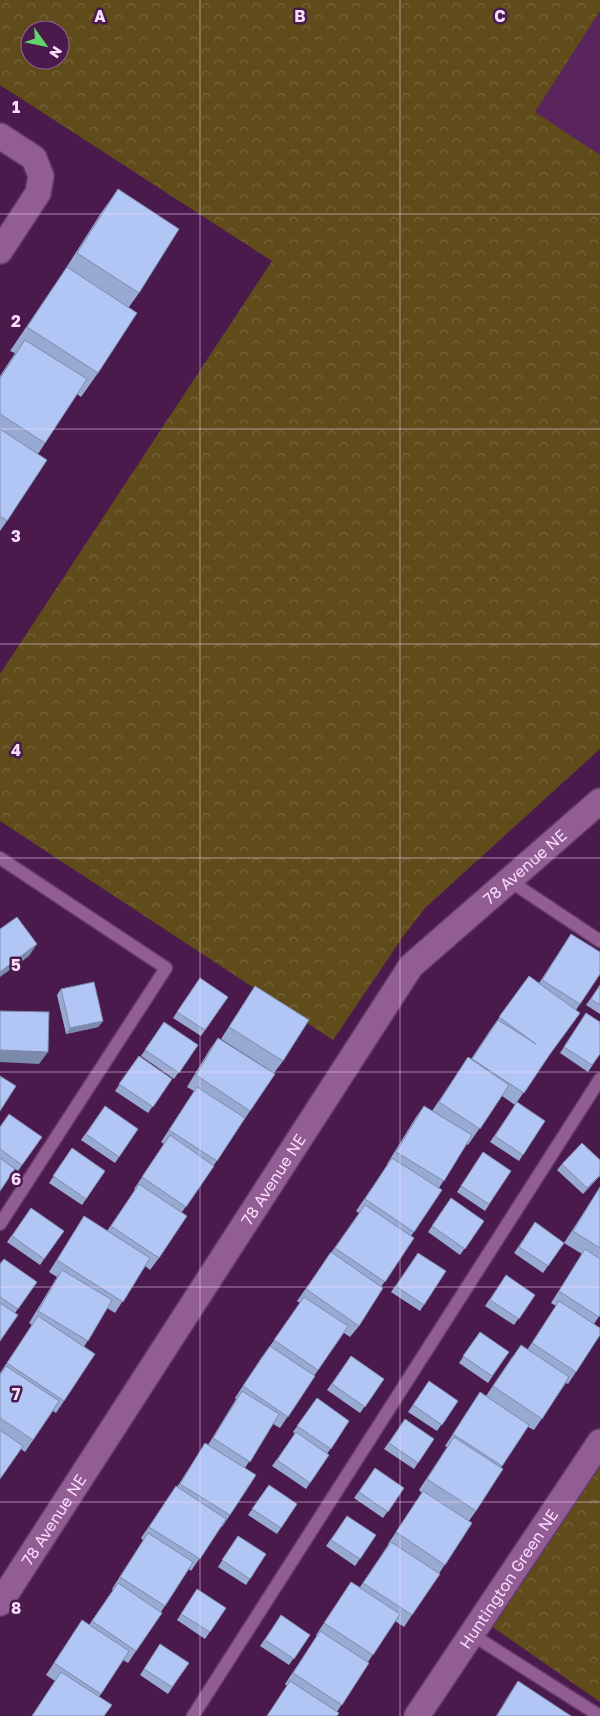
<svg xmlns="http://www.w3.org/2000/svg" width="600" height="1716" font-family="'Golos Text',sans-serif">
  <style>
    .built { fill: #59255c }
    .forest { fill: url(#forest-crowns); fill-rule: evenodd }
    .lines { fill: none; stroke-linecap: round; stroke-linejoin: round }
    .lane-casing { stroke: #633966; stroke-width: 15 }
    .street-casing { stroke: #633966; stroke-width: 28 }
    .lane { stroke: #915d93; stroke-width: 12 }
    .street { stroke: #915d93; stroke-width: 25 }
    .wall { fill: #98aad2 }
    .shaded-wall { fill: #7c8bab }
    .building { fill: #b1c6f4; stroke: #7c8bab }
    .grid { fill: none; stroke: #faddfb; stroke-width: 1; stroke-opacity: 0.55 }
    .labels { text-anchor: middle; stroke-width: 5; stroke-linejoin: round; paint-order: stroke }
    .street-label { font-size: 16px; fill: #faddfb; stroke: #4a1a4d }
    .grid-label { font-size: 16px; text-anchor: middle; font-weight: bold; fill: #faddfb; stroke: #4a1a4d; stroke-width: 5; stroke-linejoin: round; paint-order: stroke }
  </style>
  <defs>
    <pattern id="forest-crowns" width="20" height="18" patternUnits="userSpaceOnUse" patternTransform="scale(1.25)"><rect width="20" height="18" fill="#604b1a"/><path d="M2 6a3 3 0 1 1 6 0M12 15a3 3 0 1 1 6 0" fill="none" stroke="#78643c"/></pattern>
  </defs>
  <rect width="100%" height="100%" fill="#4a1a4d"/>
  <!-- built -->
  <path class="built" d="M600,11v144l-65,-43z"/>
  <!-- forest -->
  <g class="forest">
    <path d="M0,0h600v11l-65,101 65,43v594l-175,159 -23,30 -69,102 -333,-219v-147l272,-413 -272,-176zM30,30h30v30h-30z"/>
    <path d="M600,1442v260l-119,-83z"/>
  </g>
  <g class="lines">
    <defs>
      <g id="lane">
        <path d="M0,858l166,110 -166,256"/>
        <path d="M510,881l90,60"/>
        <path d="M471,1634l129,82"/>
        <path d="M193,1716l407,-637"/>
      </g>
      <g id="street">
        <path d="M0,136l34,22 7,18 -3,17 -38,58"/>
        <path id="s1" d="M0,1603l411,-637 189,-165"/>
        <path id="s2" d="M417,1716l183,-274"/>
      </g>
    </defs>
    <!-- lane casing -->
    <use href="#lane" class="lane-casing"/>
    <!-- street casing -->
    <use href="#street" class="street-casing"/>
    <!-- lane -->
    <use href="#lane" class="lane"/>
    <!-- street -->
    <use href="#street" class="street"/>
  </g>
  <!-- wall -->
  <g class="wall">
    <path d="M118,189l21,104 -10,14 -31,66 -17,24 -4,-3 -39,60 -31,67 -7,10v-155l15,-23 -5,-2 56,-83 35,-55z"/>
    <path d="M571,934l29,40 -24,36 4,3 -35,48 -28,41 28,19 -26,40 -29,-19 25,-37 -13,-9 -34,49 -1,-1 -28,44 3,2 -31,46 3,2 -33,49 -22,39 -9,11 -6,-4 -30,43h1l-35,52 -7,-4 -28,44 -15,47 -8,12h-1l-30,44 -2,-2 -28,43 1,1 -34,50 -5,-3 -24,37 5,19h-72l23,-35 -9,-6 36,-55 7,5 24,-35 -1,-1 31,-49 -2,-2 27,-40 9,-11 28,-44 3,2 28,-46 -1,-1 26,-40 9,-12 30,-43 -3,-2 62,-88 -3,-2 32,-47h-1l29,-47 8,-11 8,5 36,-54 3,2 20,-30 38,-53 10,7z"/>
    <path d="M200,978l28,19 -27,39 -28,-18z"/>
    <path d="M600,985v29l-14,-9z"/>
    <path d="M255,986l28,75 -9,12 -53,-34z"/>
    <path d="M61,989l42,32 -5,6 -32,7 -9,-39z"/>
    <path d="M586,1013l14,41 -12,18 -28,-19z"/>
    <path d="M164,1022l34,23 -24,34 -33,-23z"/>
    <path d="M218,1038l57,36 -33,49 -28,42v1l-32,46 -23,46 -9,12 -5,-4 -30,47 -8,-5 -23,39 -20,54 -8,12 -3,-2 -28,41 -4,-3 -21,30v-106l32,-48 -3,-2 28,-46 -8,-5 35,-56 23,15 28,-41 -1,-1 30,-45 -3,-2 33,-51 -7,-4 23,-38z"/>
    <path d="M139,1056l33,23 -24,34 -33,-22z"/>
    <path d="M105,1106l33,23 -23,34 -34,-23z"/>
    <path d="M0,1127l42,10 -24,34 -6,-4 -12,24z"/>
    <path d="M72,1148l33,23 -23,34 -33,-22z"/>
    <path d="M483,1152l28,19 -26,40 -28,-19z"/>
    <path d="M600,1160v16l-17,18 -26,-24 5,-6z"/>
    <path d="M600,1187v128l-6,9 -18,48 -8,12 -2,-1 -32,47 -6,-3 -27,41 -25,43 -7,10 3,2 -60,92 -8,12 -9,-6 -27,41 -31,50v4h-70l20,-30 -2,-2 32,-48 -1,-1 35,-53 9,5 28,-42v-1l34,-51 -3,-3 28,-43 -2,-1 35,-54 6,4 26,-39 15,-7 29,-44 -5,-3 31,-49 -18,-11z"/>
    <path d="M451,1198l33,23 -24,34 -32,-23z"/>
    <path d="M31,1208l33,23 -24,34 -33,-23z"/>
    <path d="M535,1222l29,21 -21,30 -29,-20z"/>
    <path d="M418,1253l28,18 -26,40 -29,-19z"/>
    <path d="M0,1264l37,18 -22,31 -15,28z"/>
    <path d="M506,1275l29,20 -21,30 -29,-19z"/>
    <path d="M480,1332l29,20 -21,31 -29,-20z"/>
    <path d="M351,1356l33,23 -24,34 -33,-23z"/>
    <path d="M429,1381l29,20 -21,30 -29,-19z"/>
    <path d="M317,1398l32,23 -22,33 2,1 -23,34 -34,-23 23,-32 -2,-2z"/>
    <path d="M405,1419l29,20 -20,30 -30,-20z"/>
    <path d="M375,1468l29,20 -21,30 -29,-20z"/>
    <path d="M269,1485l28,19 -20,30 -29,-19z"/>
    <path d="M347,1516l29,19 -21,31 -29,-20z"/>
    <path d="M238,1536l28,18 -20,31 -28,-18z"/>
    <path d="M197,1589l29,19 -21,31 -28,-19z"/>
    <path d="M281,1615l29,20 -21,30 -29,-19z"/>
    <path d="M160,1644l29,19 -21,31 -28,-19z"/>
    <path d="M518,1681l53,35h-75l14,-23z"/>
  </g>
  <!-- shaded-wall -->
  <g class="shaded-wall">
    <path d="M37,944l-8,12 -29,21v-5z"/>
    <path d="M103,1021l-5,6 -32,7 4,-6z"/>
    <path d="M0,1050l48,2 -9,12 -39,-2z"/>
    <path d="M600,1175v1l-17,18 4,-6z"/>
  </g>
  <!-- building -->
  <g class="building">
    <path d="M118,189l61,40 -40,64 -62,-40z"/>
    <path d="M67,267l70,46 -39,60 -71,-46z"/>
    <path d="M25,340l62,39 -42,64 -45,-29v-36z"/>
    <path d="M0,429l47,31 -40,61 -7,-5z"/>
    <path d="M17,917l20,27 -37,28v-43z"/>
    <path d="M571,934l29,18v22l-20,30 -38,-24z"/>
    <path d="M529,976l51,37 -30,41 -26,39 -52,-34 26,-39 38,24 -37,-27z"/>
    <path d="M200,978l28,19 -23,33 -28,-18z"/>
    <path d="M94,982l9,39 -33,7 -9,-39z"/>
    <path d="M600,985v20l-9,-6z"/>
    <path d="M255,986l54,34 -26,41 -54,-34z"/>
    <path d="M0,1011l49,1 -1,40 -48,-2z"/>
    <path d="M586,1013l14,9v32l-8,11 -28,-18z"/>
    <path d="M164,1022l34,23 -19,28 -34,-23z"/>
    <path d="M218,1038l57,36 -25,37 -54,-36z"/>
    <path d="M139,1056l33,23 -19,28 -34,-23z"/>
    <path d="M468,1057l41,28 -29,44 -41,-27z"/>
    <path d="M0,1076l16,10 -16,25z"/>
    <path d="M197,1087l48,31 -28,43 -48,-31z"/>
    <path d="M517,1102l28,19 -22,34 -28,-19z"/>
    <path d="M105,1106l33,23 -19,28 -33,-23z"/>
    <path d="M424,1106l48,29 -28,46 -48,-29z"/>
    <path d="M9,1114l33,23 -20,28 -22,-16v-22z"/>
    <path d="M170,1135l44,31 -28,41 -44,-30z"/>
    <path d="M582,1143l18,17v15l-13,13 -25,-24z"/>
    <path d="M72,1148l33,23 -19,28 -33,-23z"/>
    <path d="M483,1152l28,19 -22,33 -28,-18z"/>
    <path d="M0,1158l15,11 -15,22z"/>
    <path d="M392,1158l50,32 -28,42 -49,-33z"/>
    <path d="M139,1184l48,32 -28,42 -48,-32z"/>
    <path d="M600,1187v61l-27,-17z"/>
    <path d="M451,1198l33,23 -19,28 -33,-23z"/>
    <path d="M365,1205l49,33 -29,44 -50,-34z"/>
    <path d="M31,1208l33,23 -20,28 -32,-23z"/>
    <path d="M84,1216l66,42 -27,44 -66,-42z"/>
    <path d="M535,1222l29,21 -16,23 -29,-19z"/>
    <path d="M585,1249l15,10v56l-1,2 -40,-26z"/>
    <path d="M331,1252l52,36 -24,38 -53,-37z"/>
    <path d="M418,1253l28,18 -22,34 -28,-19z"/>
    <path d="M4,1259l33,23 -19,27 -18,-12v-33z"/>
    <path d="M62,1270l50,30 -24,41 -50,-30z"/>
    <path d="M506,1275l29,20 -16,24 -29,-19z"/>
    <path d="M304,1297l44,29 -30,44 -44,-30z"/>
    <path d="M559,1301l41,27v7l-24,37 -44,-29z"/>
    <path d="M0,1303l18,12 -18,26z"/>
    <path d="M38,1316l57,38 -31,47 -57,-38z"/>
    <path d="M480,1332l29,20 -17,24 -29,-20z"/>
    <path d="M521,1345l48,32 -27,42 -49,-33z"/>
    <path d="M270,1346l45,30 -27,41 -45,-31z"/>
    <path d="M351,1356l33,23 -19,28 -33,-23z"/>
    <path d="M6,1366l53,35 -26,39 -33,-22v-43z"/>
    <path d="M429,1381l29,20 -16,24 -29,-20z"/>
    <path d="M242,1391l37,23 -29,48 -37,-24z"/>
    <path d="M480,1392l49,33 -27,41 -49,-32z"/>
    <path d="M317,1398l32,23 -18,28 -34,-23z"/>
    <path d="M405,1419l29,20 -16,24 -29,-20z"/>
    <path d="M0,1430l23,16 -23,33z"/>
    <path d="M296,1432l33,23 -19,28 -33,-23z"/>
    <path d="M454,1437l49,32 -27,42 -49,-32z"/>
    <path d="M205,1443l51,32 -26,40 -50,-31z"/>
    <path d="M375,1468l29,20 -16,24 -29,-20z"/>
    <path d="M269,1485l28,19 -16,24 -29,-19z"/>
    <path d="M176,1486l50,33 -26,40 -51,-32z"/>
    <path d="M423,1491l49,32 -27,42 -49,-33z"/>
    <path d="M347,1516l29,19 -16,24 -29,-19z"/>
    <path d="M148,1533l45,29 -28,44 -45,-29z"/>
    <path d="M238,1536l28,18 -16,25 -28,-19z"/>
    <path d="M391,1542l49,32 -28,41 -49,-32z"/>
    <path d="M351,1582l49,32 -27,41 -49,-32z"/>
    <path d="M118,1583l44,30 -26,38 -44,-30z"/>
    <path d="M197,1589l29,19 -16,24 -29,-18z"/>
    <path d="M281,1615l29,20 -16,24 -29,-19z"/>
    <path d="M82,1620l47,31 -28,43 -47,-31z"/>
    <path d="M320,1631l49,32 -27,42 -49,-32z"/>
    <path d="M160,1644l29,19 -17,24 -28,-18z"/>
    <path d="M61,1672l51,33 -8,11h-72z"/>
    <path d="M290,1681l49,32 -2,3h-70z"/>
    <path d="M518,1681l53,35h-74z"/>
  </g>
  <!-- grid -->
  <path class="grid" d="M200,0v1716M400,0v1716M0,214h600M0,429h600M0,644h600M0,858h600M0,1072h600M0,1287h600M0,1502h600"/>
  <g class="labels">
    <!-- street labels -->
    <g class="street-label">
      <text dy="6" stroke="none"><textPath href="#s1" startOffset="909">78 Avenue NE</textPath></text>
      <text dy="6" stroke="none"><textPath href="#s1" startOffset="504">78 Avenue NE</textPath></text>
      <text dy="6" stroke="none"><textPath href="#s1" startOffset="99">78 Avenue NE</textPath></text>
      <text dy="6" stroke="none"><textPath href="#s2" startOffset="165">Huntington Green NE</textPath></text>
    </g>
  </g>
  <g class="grid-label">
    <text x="100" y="22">A</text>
    <text x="300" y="22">B</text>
    <text x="500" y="22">C</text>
    <text x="16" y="113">1</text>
    <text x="16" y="327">2</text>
    <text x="16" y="542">3</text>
    <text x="16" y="756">4</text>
    <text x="16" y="971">5</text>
    <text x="16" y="1185">6</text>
    <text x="16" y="1400">7</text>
    <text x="16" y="1614">8</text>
  </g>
  <!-- north arrow -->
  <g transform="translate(45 45) rotate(123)"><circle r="24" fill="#4a1a4d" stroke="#906893"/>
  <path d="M0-4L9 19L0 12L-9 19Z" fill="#60d56b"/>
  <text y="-8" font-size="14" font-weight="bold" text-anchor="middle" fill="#faddfb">N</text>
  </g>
</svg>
